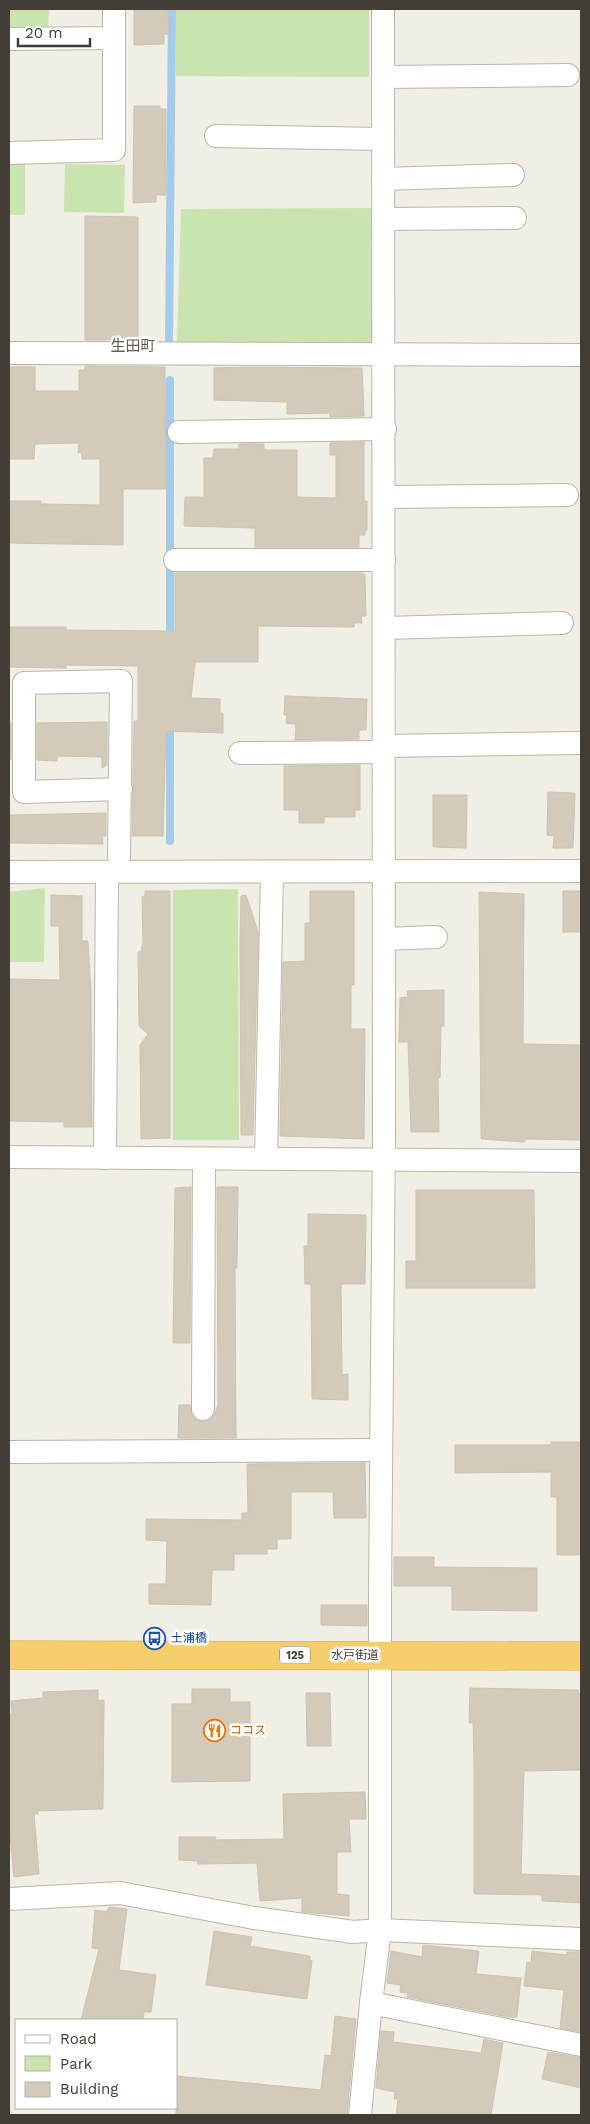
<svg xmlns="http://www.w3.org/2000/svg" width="590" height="2124" font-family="'Work Sans','Noto Sans JP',sans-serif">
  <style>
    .green { fill: #cae4af }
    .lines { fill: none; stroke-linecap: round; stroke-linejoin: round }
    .stream { stroke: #a3cbec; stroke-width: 8 }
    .building { fill: #d2cabb; stroke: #cdc2ae }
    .minor-casing { stroke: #bcb6a8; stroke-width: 24 }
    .highway-casing { stroke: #d4a33b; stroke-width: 29 }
    .minor { stroke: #fff; stroke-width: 22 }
    .highway { stroke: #f6ce6b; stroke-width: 28 }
    .labels { text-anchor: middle; stroke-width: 5; stroke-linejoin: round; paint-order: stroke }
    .shield { fill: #fff; stroke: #7b7872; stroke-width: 1 }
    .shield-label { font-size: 11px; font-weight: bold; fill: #433e35 }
    .transit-label { font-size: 12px; fill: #164399; stroke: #fff; text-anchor: start }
    .street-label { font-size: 12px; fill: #433e35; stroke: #fff }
    .food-label { font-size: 12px; fill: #c56008; stroke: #fff; text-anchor: start }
    .quarter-label { font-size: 15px; fill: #655c4c; stroke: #fff }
  </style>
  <rect width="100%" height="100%" fill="#f1eee4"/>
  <!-- green -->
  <g class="green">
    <path d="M9,9h40l-1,22 -39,-1z"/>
    <path d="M176,9h193v68l-193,-1z"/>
    <rect x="9" y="164" width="16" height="51"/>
    <path d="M65,164l60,1 -1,48 -60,-1z"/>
    <path d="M374,208l-1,136h-196l4,-135z"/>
    <path d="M45,888l-1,74h-35v-70z"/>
    <path d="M238,889l1,251h-66v-250z"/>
  </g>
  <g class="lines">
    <!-- stream -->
    <g class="stream">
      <path d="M169,344l3,-335"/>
      <path d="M170,380v261"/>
      <path d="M170,722v119"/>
    </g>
  </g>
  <!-- building -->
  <g class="building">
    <path d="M134,9h34l1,25h-5v10l-30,1z"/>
    <path d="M134,106h26v3h6v86h-10v7l-23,1z"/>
    <path d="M85,216l53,1v123h-53z"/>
    <path d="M85,366l80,1 1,122h-43v56l-114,-2v-42h32v3l59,1v-46h-18v-6h-4l1,-10 -44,1 -1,15h-25v-92h26v24h44v-21h6z"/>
    <path d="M247,367l115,1 2,48 -34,1v-4l-43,1v-12l-73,-2v-32z"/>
    <path d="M364,442v59h3v29h-2v5h-6v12h-104v-19l-71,-2 1,-29h19v-39h9l1,-9h25v-5h25v6h33v47l39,1v-43h-6v-12z"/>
    <path d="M175,573h188l2,2 1,41h-5l1,7h-8v4l-96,-1v36h-63l-4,36 29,1v14h3v20l-57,-2 -3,105h-31l2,-115h4v-55l-72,-1v3l-57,-1v-40h57v3l109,1z"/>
    <path d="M285,696l82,3 -1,31h-7v9l-64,1 1,-16 -10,-1 1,-8h-3z"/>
    <path d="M107,722v43l-5,3v-11l-45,-1v5l-20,-1v-37z"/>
    <rect x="9" y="723" width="2" height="36"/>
    <path d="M360,765v45h-5v7h-31v6h-25v-13h-15v-44z"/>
    <path d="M548,792l27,1 -2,55h-20l1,-12 -7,-1z"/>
    <path d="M433,795h34l-1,53 -33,-1z"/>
    <path d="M106,813v23h-4l1,8 -94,-1v-28z"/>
    <path d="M145,891h25v247l-29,1 -1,-94 8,-11 -9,-8 -1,-74h3l2,-11 -1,-44 3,-1z"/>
    <path d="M310,891h44v94h-3v44h14l-1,110 -84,-3 3,-174 22,-1v-38h5z"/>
    <rect x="563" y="891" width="18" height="41"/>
    <path d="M479,892l45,2 -1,150 58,1v95l-56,-1v3l-44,-3z"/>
    <path d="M51,895l31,1v45h6l3,53 1,133h-28v-5l-55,-1v-142l51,1 -1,-54h-8z"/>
    <path d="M246,895l12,37 -5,203h-12l-1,-194 1,-45z"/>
    <path d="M444,990v36h-3l-1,52h-2l1,54h-28l-3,-90h-9l1,-44 8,-1 -1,-6z"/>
    <path d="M191,1187l-1,156h-17l2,-155z"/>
    <path d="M217,1187h21l-1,81h-2l1,170h-58l1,-33h11l2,11 11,6 11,-6 4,-11z"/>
    <path d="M416,1190h118l1,98h-129v-27h10z"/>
    <path d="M308,1214l58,1 -1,69h-24l1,91 6,-1v26l-36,-1 -1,-115h-6l-1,-38h4z"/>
    <path d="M551,1442h30v113h-24v-58h-6v-25l-96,1v-28h96z"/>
    <path d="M365,1463l1,55h-32l-1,-26h-42v47h-14v10h-10v5h-33v16h-22l-1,35 -62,-1v-20h17l1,-43 -21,-1v-21l96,1v-7h6l-1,-49z"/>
    <path d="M394,1557h40v10l103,1v43l-85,-1v-24h-58z"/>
    <path d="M321,1605h46v21l-46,-1z"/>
    <path d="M470,1688l108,2 1,4h2v76l-57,1 -3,103 60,2v27l-39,-2v-6l-68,-1v-129l-1,-42h-4z"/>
    <path d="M192,1689h38v13h20v79l-78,1v-78h20z"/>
    <path d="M98,1690v11l6,-1 -1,109 -66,2 1,3h-4l5,60 -25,3 -5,-52v-111l3,-1 -1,-12 32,-3v-6z"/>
    <path d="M306,1693h24l1,53h-24z"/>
    <path d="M365,1792l1,27h-17l2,33h-14v42l12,1v21l-47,-4v-14l-42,3 -3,-38 -59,1v-3l-19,-1v-23h37l-1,3 69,-1 -1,-45z"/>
    <path d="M109,1907l18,2 -8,61 37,5 -5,37h-7l-1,8h-62l18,-71 -7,-1 3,-38 12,2z"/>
    <path d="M214,1931l38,6 -2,9 60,10v4l2,1 -5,38 -101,-14z"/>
    <path d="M423,1945l56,6 -3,23 45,4 -4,39h-9l-101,-20 1,-4 -8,-1 1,-7 -14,-2 4,-32 31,6z"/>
    <path d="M532,1951l35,4v-3h14v80l-21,-4 4,-38 -40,-4 3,-24 4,1z"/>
    <path d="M335,2016l21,3 -9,96h-171v-39l145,14 4,-35 6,1z"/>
    <path d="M381,2031l13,1 -1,10 88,11 3,-14 19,4 -12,72h-95l2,-16h-4l1,-7 -19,-4z"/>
    <path d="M548,2052l33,6v30l-39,-9z"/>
  </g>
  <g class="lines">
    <defs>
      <g id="minor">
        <path d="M383,9l1,1125 -4,458v338l-9,73 210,42"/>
        <path d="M9,39l105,-1"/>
        <path d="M383,77l185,-2"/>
        <path d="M216,136l166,3"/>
        <path d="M9,153l105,-3v-141"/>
        <path d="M383,179l130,-4"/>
        <path d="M383,219l132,-1"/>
        <path d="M9,353l572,2"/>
        <path d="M179,432l206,-3"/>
        <path d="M385,497l182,-2"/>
        <path d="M175,560h209"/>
        <path d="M385,628l177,-5"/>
        <path d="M384,746l197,-3"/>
        <path d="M240,753l144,-1"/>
        <path d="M119,856l2,-175 -97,2v109l97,-3"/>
        <path d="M9,872l572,-1"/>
        <path d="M384,939l52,-2"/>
        <path d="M9,1157l572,4"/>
        <path d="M105,1158l2,-286"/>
        <path d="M266,1159l6,-286"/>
        <path d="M203,1409l1,-250"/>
        <path d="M9,1452l372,-2"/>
        <path d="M9,1899l111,-6 134,25 99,14 27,-2 201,9"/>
        <path d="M360,2115l11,-112"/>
      </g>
      <path id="highway" d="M9,1655l572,1"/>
    </defs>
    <!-- minor casing -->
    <use href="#minor" class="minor-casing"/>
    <!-- highway casing -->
    <use href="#highway" class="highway-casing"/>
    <!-- minor -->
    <use href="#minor" class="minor"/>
    <!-- highway -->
    <use href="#highway" class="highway"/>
  </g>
  <!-- icons -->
  <defs>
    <symbol id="bus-ring" viewBox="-11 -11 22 22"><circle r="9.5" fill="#fff" stroke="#1a4fb4" stroke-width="1.5"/><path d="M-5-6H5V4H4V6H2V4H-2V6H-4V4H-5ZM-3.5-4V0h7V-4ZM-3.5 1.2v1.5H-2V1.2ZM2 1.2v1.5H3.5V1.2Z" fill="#1a4fb4"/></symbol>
    <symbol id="restaurant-ring" viewBox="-11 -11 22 22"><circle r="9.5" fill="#fff" stroke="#e8710a" stroke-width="1.5"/><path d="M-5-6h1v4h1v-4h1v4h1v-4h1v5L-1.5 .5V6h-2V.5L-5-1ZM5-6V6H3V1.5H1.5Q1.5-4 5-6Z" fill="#e8710a"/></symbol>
  </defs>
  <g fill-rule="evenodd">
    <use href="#bus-ring" x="142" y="1626" width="25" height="25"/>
    <use href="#restaurant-ring" x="202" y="1718" width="25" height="25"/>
  </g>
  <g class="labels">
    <!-- shield labels -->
    <rect class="shield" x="280" y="1646.5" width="30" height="17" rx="4"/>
    <g class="shield-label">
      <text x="295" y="1659">125</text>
    </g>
    <!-- transit labels -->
    <g class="transit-label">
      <text x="171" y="1642">土浦橋</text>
    </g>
    <!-- street labels -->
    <g class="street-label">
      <text x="355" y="1659">水戸街道</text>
    </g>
    <!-- food labels -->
    <g class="food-label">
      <text x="230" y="1734">ココス</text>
    </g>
    <!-- quarter labels -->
    <g class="quarter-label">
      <text x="133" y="351">生田町</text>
    </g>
  </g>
  <!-- border -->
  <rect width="590" height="2124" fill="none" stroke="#433e35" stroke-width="20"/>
  <!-- legend -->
  <rect x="15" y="2019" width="162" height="90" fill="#ffffff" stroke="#b4b2ae"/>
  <rect x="25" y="2035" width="25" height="8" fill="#ffffff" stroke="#b4b2ae"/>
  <text x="60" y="2044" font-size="15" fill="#433e35">Road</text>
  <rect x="25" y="2056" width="25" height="15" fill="#cae4af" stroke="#b4b2ae"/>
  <text x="60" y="2069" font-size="15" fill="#433e35">Park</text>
  <rect x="25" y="2082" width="25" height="15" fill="#d2cabb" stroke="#b4b2ae"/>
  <text x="60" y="2094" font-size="15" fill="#433e35">Building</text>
  <!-- scale -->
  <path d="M18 38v8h72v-8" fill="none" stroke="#433e35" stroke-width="2.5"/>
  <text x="25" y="38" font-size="15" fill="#433e35" stroke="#ffffff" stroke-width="4" paint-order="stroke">20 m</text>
</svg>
